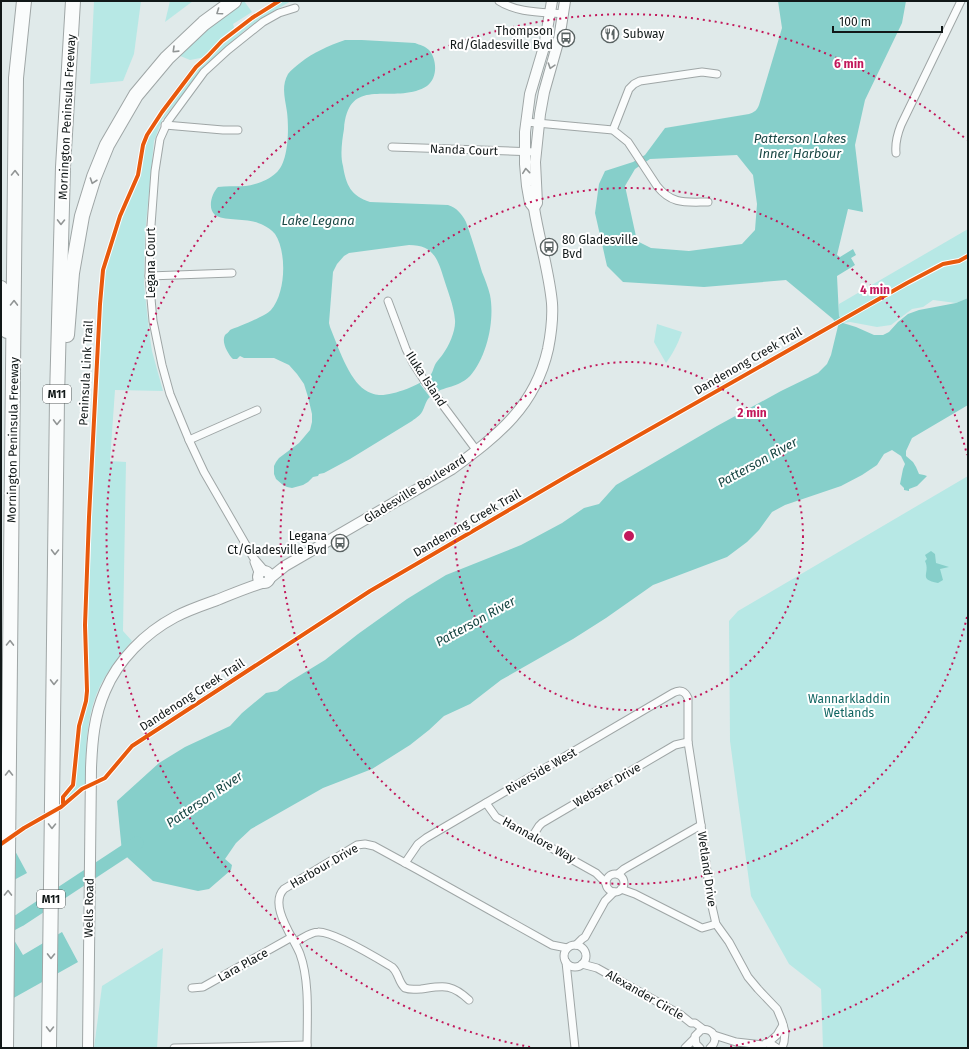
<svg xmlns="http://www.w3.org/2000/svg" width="969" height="1049" font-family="'Fira Sans',sans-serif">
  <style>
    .green { fill: #b7e8e5 }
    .water { fill: #86cfca; fill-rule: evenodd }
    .pier { fill: #e0eaea }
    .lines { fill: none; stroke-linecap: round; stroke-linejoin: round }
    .river { stroke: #86cfca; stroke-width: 13 }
    .street-casing { stroke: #9fa6a6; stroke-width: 9 }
    .secondary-casing { stroke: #9fa6a6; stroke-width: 12 }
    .highway-casing { stroke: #9fa6a6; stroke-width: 16 }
    .street { stroke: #fafcfc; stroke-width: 7 }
    .secondary { stroke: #fafcfc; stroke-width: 10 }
    .highway { stroke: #fafcfc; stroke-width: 14 }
    .cycleway-casing { stroke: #fff; stroke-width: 6 }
    .cycleway { stroke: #e8590c; stroke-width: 4 }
    .oneway { stroke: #919595 }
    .ring { fill: none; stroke: #c2185b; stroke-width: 2; stroke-dasharray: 2 4 }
    .labels { text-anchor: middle; stroke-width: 4; stroke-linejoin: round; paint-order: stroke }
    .shield { fill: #fff; stroke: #585d5d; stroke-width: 1 }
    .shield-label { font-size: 11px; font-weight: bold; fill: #111818 }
    .poi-label { font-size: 12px; fill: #111818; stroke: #fff; text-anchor: end }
    .street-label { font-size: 12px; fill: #111818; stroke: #fff }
    .park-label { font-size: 12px; fill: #0f6561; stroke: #fff }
    .water-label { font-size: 13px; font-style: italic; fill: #194744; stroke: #fff }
    .centre { fill: #c2185b; stroke: #fff; stroke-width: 2 }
    .ring-label { font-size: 12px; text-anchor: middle; font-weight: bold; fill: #c2185b; stroke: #fff; stroke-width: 4; stroke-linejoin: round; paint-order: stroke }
  </style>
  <rect width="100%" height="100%" fill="#e0eaea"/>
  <!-- green -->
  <g class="green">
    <path d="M94,1h47l-7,53 -11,27 -33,3z"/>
    <path d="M170,1h23l-28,21z"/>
    <path d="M244,1l8,11 -19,12 3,10 27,-22 19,-11h9l-29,17 -18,13 -37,33 -45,56 -8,21 -9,93 -1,50 5,47 3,20 11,40 -48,-1 -5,71 16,1 -3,169 9,10c-12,14 -24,29 -32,45 -15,31 -14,67 -15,100l-19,15 -1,-2 1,-2 9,-12 6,-60 7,-27v-39l-1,-26 14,-324 2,-19v-14l19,-63 15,-30 5,-13 2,-25 3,-8 55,-73 9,-8 -21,4 -12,-5 25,-25z"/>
    <path d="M968,229v69l-12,5 -23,-3 -10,7 -11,2 -21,16 -14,2 -27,-5 -7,1 -4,-7v-12z"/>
    <path d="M657,324l25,8c-4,12 -9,21 -16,31l-12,-21z"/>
    <path d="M968,476v572h-145l-2,-59 -32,-25 -38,-68 -21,-155 -1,-120 9,-10z"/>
    <path d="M163,948l-6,100h-63l8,-62z"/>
  </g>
  <!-- water -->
  <g class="water">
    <path d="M778,1h128l-4,22 -37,77 -10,45 8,67 -15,-3 -11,46 3,2 13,-8 3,6 -5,3 4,7 -18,11 2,40 4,7 13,4 18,8h9l6,-3 9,-10 10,-8 11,-4 37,-7 12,-5v107l-56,33 -6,13v5l7,6 3,5 3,7 5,1 3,1 -10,10 -8,3v2l-5,-1v-2l-4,-4 3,-15 2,-5 -4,-8 -9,-6 -8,4 -7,11 -15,10 -21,11 -56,19 -13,7 -13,18 -12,12 -20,15 -74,28 -47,33 -33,21 -72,41 -31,24 -26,12 -15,14 -19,15 -38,24 -49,19 -72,41 -15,14 -11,16 7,6 -1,5 -22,19 -11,2 -45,-10 -24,-22 -7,-7 -5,-51 42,-38 26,-16 45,-21 12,-13 24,-20 11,-2 12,-9 36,-22 33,-26 49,-35 39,-24 75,-30 41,-22 22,-15 15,-4 17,-19 101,-59 64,-35 37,-18 9,-9 4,-9 7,-29 -5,-7 -47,-39 -82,7 -81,-5 -16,-16 -12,-53 4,-29 6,-13 28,-9 12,-7 20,-27 84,-14c6,-2 8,-4 10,-9l23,-77zM737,155l16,20 4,29 -2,26 -13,14 -53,7 -38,-3 -14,-7 -12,-55 10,-17 15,-10z"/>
    <path d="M345,40h17l53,3c5,2 10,3 14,7 8,9 9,28 -2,36 -3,2 -8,4 -11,5 -33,9 -68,-12 -72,38 -2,12 -4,26 -1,37 3,19 8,30 27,36l78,3c9,3 14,9 18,17 6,17 11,33 16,50 3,7 6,15 8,23 5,25 -3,62 -20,81 -13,13 -30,10 -40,21 -4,3 -5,9 -7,13 -2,5 -7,8 -11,11l-62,38 -26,14 -5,1 -1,2 -5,1 -5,5 -5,3 -11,3 -5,-1 -4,-2 -7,-6 -2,-5v-8l2,-4 3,-4 20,-15 11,-13 2,-8v-8l-4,-17 -4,-13 -7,-10 -8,-9 -15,-7h-30l-4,-2 -3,3h-4c-5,-5 -12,-17 -8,-24 1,-1 4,-3 5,-5 8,-3 36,-14 41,-20 15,-17 16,-58 4,-76 -3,-4 -8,-7 -12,-9 -14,-8 -38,-3 -48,-10 -8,-7 -3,-22 3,-28 12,-2 25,1 37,-3 7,-2 16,-6 21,-11 13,-11 13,-45 11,-61 -2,-14 -6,-25 1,-38 3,-4 8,-8 12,-11 14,-11 28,-17 45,-23zM409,245c22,0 28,11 34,31 4,13 11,30 12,44 1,10 -6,26 -12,34 -2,3 -5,6 -7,9 -3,5 -3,10 -7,14 -9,8 -37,19 -50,18 -4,0 -11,-3 -14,-5 -16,-10 -28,-46 -35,-63l-1,-4 4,-51 4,-8 7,-8 5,-3z"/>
    <path d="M931,551l4,3 1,9 13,4 -9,2 3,11 -5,3c-21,-4 -7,-9 -13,-22l2,-2 -2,-4z"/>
    <path d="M13,847l14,26 -26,14z"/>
    <path d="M1,918l22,37 39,-23 16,30 -77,43z"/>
  </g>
  <!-- pier -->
  <path class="pier" d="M429,377l10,13 -9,7 -10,-13z"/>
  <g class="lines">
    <!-- river -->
    <path class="river" d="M1,930l19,-10 117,-77"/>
    <defs>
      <g id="street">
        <path d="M499,1c18,12 43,11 65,13"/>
        <path d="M526,122l87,8 15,12 29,44c15,19 29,16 51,16"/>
        <path d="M165,125l58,5h15"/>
        <path d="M613,130l16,-41 5,-5 6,-3 62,-9 15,2"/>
        <path d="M392,147l144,5"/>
        <path d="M896,153c-1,-10 1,-18 5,-28l60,-124"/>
        <path d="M149,276l83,-3"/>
        <path d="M388,301l18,48 7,14 11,17 53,71"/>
        <path d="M189,440l68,-30"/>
        <path d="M254,562l5,13"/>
        <path d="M265,571l-12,-14 -49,-85 -15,-32 -19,-46 -8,-29 -9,-44 -4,-45 1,-37 5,-68 5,-32 8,-18 36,-49 24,-22 35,-28 16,-9 16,-5"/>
        <path d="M486,803l10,14 100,56 10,10"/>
        <path d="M532,837l7,-11 3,-3 133,-78 13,-3"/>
        <path d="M405,863l13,-19 8,-6 247,-145c7,-4 12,-2 15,5v44l13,83 10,77 5,22 13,18 19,35 10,12 19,20 5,12 3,11 -1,10 -2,6"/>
        <path d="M618,874l6,-5 77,-44"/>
        <circle cx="615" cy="883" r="9"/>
        <path d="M621,889l14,5 67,34 14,-4"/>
        <path d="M295,942c7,-3 15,-10 23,-10 15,-1 59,26 74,35 7,6 6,15 13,21 5,2 10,1 16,1 22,-3 30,-6 48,11"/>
        <path d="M576,945l6,-6 3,-2 20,-36 9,-9"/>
        <circle cx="575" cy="956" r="11"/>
        <path d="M566,962l9,86"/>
        <path d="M582,964l15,4 84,47 10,8h4l8,6"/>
        <path d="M192,988l11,-1 89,-50"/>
        <path d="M714,1035l22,7 27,3"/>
        <path d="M766,1043l5,1 6,4"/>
        <path d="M768,1043l9,-8 6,-10"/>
        <path d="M174,1048l133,-3"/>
        <path d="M307,1048c0,-29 3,-67 -7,-94 -6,-16 -32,-49 -16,-65l73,-44 8,-1 9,2 44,24 134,75 15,3"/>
        <path d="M685,1048l10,-10"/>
        <path d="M700,1048l-4,-4 -1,-8 6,-6c12,-3 19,10 9,18"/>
      </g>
      <g id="secondary">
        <path d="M534,208l3,-5 -2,-41 5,-48 4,-22 15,-53 6,-38"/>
        <circle cx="264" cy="577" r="6"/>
        <path d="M270,578l15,-12 167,-97c46,-34 83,-62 96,-120 3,-15 5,-31 4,-46 -3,-32 -13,-63 -18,-95l-4,-5 -3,-17 -2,-22v-32l5,-38 14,-47 8,-46"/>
        <path d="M88,1048l3,-280c1,-26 3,-52 14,-77 13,-31 40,-58 70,-74 13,-7 28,-12 42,-17 15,-6 29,-12 45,-17"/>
      </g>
      <g id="highway">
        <path d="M1,288l6,43"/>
        <path d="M67,335l5,-62 10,-57 12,-39 13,-32 29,-50 31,-37 37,-35 30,-22"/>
        <path d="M6,1048l10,-970 8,-77"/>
        <path d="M49,1048l8,-650 6,-231 10,-166"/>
      </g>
    </defs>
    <!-- street casing -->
    <use href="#street" class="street-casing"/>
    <!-- secondary casing -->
    <use href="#secondary" class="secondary-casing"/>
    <!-- highway casing -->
    <use href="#highway" class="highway-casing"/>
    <!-- street -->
    <use href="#street" class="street"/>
    <!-- secondary -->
    <use href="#secondary" class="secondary"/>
    <!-- highway -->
    <use href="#highway" class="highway"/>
    <defs>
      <g id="cycleway">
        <path d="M63,803v-6l10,-12 6,-59 7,-25 1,-10 -2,-66 4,-108 11,-213 3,-34 17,-54 18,-41 5,-30 4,-10 15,-23 34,-45 12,-11 14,-15 30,-23 27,-17"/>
        <path d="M1,844l23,-16 37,-21 21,-18 23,-11 27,-32 238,-155 199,-116 338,-192 36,-19 16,-3 9,-5"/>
      </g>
    </defs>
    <!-- cycleway casing -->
    <use href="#cycleway" class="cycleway-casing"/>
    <!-- cycleway -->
    <use href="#cycleway" class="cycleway"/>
  </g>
  <!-- one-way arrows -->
  <defs><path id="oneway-chevron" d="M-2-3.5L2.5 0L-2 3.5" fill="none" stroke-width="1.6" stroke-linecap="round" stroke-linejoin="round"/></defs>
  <g class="oneway">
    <use href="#oneway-chevron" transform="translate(219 12) rotate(145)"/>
    <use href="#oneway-chevron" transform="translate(175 50) rotate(136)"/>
    <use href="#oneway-chevron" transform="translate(551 66) rotate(108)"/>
    <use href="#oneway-chevron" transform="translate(526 171) rotate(-96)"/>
    <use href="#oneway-chevron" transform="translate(15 173) rotate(-89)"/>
    <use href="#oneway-chevron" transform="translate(93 181) rotate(109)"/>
    <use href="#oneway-chevron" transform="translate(61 222) rotate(91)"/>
    <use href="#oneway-chevron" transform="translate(14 303) rotate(-89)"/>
    <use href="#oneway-chevron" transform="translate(57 422) rotate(91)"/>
    <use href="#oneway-chevron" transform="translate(55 552) rotate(91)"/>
    <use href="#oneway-chevron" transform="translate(10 643) rotate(-89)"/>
    <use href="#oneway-chevron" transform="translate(54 682) rotate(91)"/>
    <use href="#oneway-chevron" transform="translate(9 773) rotate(-90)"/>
    <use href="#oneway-chevron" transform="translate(52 826) rotate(91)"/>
    <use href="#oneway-chevron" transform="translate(8 893) rotate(-89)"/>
    <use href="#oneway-chevron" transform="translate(51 956) rotate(91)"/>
    <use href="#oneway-chevron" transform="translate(50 1029) rotate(91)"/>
  </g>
  <!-- distance rings -->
  <g class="ring">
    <circle cx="629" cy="536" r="174"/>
    <path d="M967 617A348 348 0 1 1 967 455"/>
    <path d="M967 932A521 521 0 0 1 728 1047M530 1047A521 521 0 1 1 967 140"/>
  </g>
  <!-- icons -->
  <defs>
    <symbol id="restaurant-ring" viewBox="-11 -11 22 22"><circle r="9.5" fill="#fff" stroke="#596262" stroke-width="1.5"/><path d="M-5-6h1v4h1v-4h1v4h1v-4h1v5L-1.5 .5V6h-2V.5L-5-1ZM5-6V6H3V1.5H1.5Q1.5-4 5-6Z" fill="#596262"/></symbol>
    <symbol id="bus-ring" viewBox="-11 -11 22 22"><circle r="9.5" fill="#fff" stroke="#596262" stroke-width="1.5"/><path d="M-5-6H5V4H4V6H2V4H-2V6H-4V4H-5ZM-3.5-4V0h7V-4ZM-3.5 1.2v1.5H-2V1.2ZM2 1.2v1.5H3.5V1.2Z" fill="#596262"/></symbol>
  </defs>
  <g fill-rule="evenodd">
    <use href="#restaurant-ring" x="600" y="24" width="20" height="20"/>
    <use href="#bus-ring" x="556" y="28" width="20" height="20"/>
    <use href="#bus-ring" x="539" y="237" width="20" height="20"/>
    <use href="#bus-ring" x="330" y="533" width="20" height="20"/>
  </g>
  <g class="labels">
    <!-- shield labels -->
    <g class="shield">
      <rect x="43" y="385" width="28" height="18" rx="3"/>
      <rect x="37" y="890" width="28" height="18" rx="3"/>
    </g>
    <g class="shield-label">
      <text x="57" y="398">M11</text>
      <text x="51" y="903">M11</text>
    </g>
    <!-- poi labels -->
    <g class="poi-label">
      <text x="553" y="35">Thompson<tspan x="553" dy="14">Rd/Gladesville Bvd</tspan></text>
      <text x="623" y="38" text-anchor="start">Subway</text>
      <text x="562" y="244" text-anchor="start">80 Gladesville<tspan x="562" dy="14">Bvd</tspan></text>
      <text x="327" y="540">Legana<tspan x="327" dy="14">Ct/Gladesville Bvd</tspan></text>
    </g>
    <!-- street labels -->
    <g class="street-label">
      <text transform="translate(67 117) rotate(-87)" y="4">Mornington Peninsula Freeway</text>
      <text transform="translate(464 150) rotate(2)" y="4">Nanda Court</text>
      <text transform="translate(151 263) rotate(-90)" y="4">Legana Court</text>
      <text transform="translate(748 361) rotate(-30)" y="4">Dandenong Creek Trail</text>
      <text transform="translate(86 373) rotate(-87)" y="4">Peninsula Link Trail</text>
      <text transform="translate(426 379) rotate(57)" y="4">Iluka Island</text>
      <text transform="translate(13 440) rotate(-89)" y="4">Mornington Peninsula Freeway</text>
      <text transform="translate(415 489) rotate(-32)" y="4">Gladesville Boulevard</text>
      <text transform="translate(467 523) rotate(-30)" y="4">Dandenong Creek Trail</text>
      <text transform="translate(192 695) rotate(-33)" y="4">Dandenong Creek Trail</text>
      <text transform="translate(541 771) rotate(-30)" y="4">Riverside West</text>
      <text transform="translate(607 785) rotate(-30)" y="4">Webster Drive</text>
      <text transform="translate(539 840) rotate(29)" y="4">Hannalore Way</text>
      <text transform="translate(324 866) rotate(-30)" y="4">Harbour Drive</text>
      <text transform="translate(707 869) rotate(82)" y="4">Wetland Drive</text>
      <text transform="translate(89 908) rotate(-89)" y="4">Wells Road</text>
      <text transform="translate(243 965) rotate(-29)" y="4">Lara Place</text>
      <text transform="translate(645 995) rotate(30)" y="4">Alexander Circle</text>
    </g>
    <!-- park labels -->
    <g class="park-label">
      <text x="849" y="703">Wannarkladdin<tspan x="849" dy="14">Wetlands</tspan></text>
    </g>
    <!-- water labels -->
    <g class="water-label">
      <text x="800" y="143">Patterson Lakes<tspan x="800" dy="15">Inner Harbour</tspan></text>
      <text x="318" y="225">Lake Legana</text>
      <text transform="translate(757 462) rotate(-29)" y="5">Patterson River</text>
      <text transform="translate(475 621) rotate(-29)" y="5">Patterson River</text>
      <text transform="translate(204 799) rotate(-34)" y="5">Patterson River</text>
    </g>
  </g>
  <circle cx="629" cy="536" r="6" class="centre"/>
  <g class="ring-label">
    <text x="849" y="68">6 min</text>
    <text x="875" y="294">4 min</text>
    <text x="752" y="417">2 min</text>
  </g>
  <!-- border -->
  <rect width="969" height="1049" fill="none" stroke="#111818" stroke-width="4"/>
  <!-- scale -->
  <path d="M833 26v6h109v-6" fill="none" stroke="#111818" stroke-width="2"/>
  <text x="839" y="26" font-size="12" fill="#111818" stroke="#ffffff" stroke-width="3" paint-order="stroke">100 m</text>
</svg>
